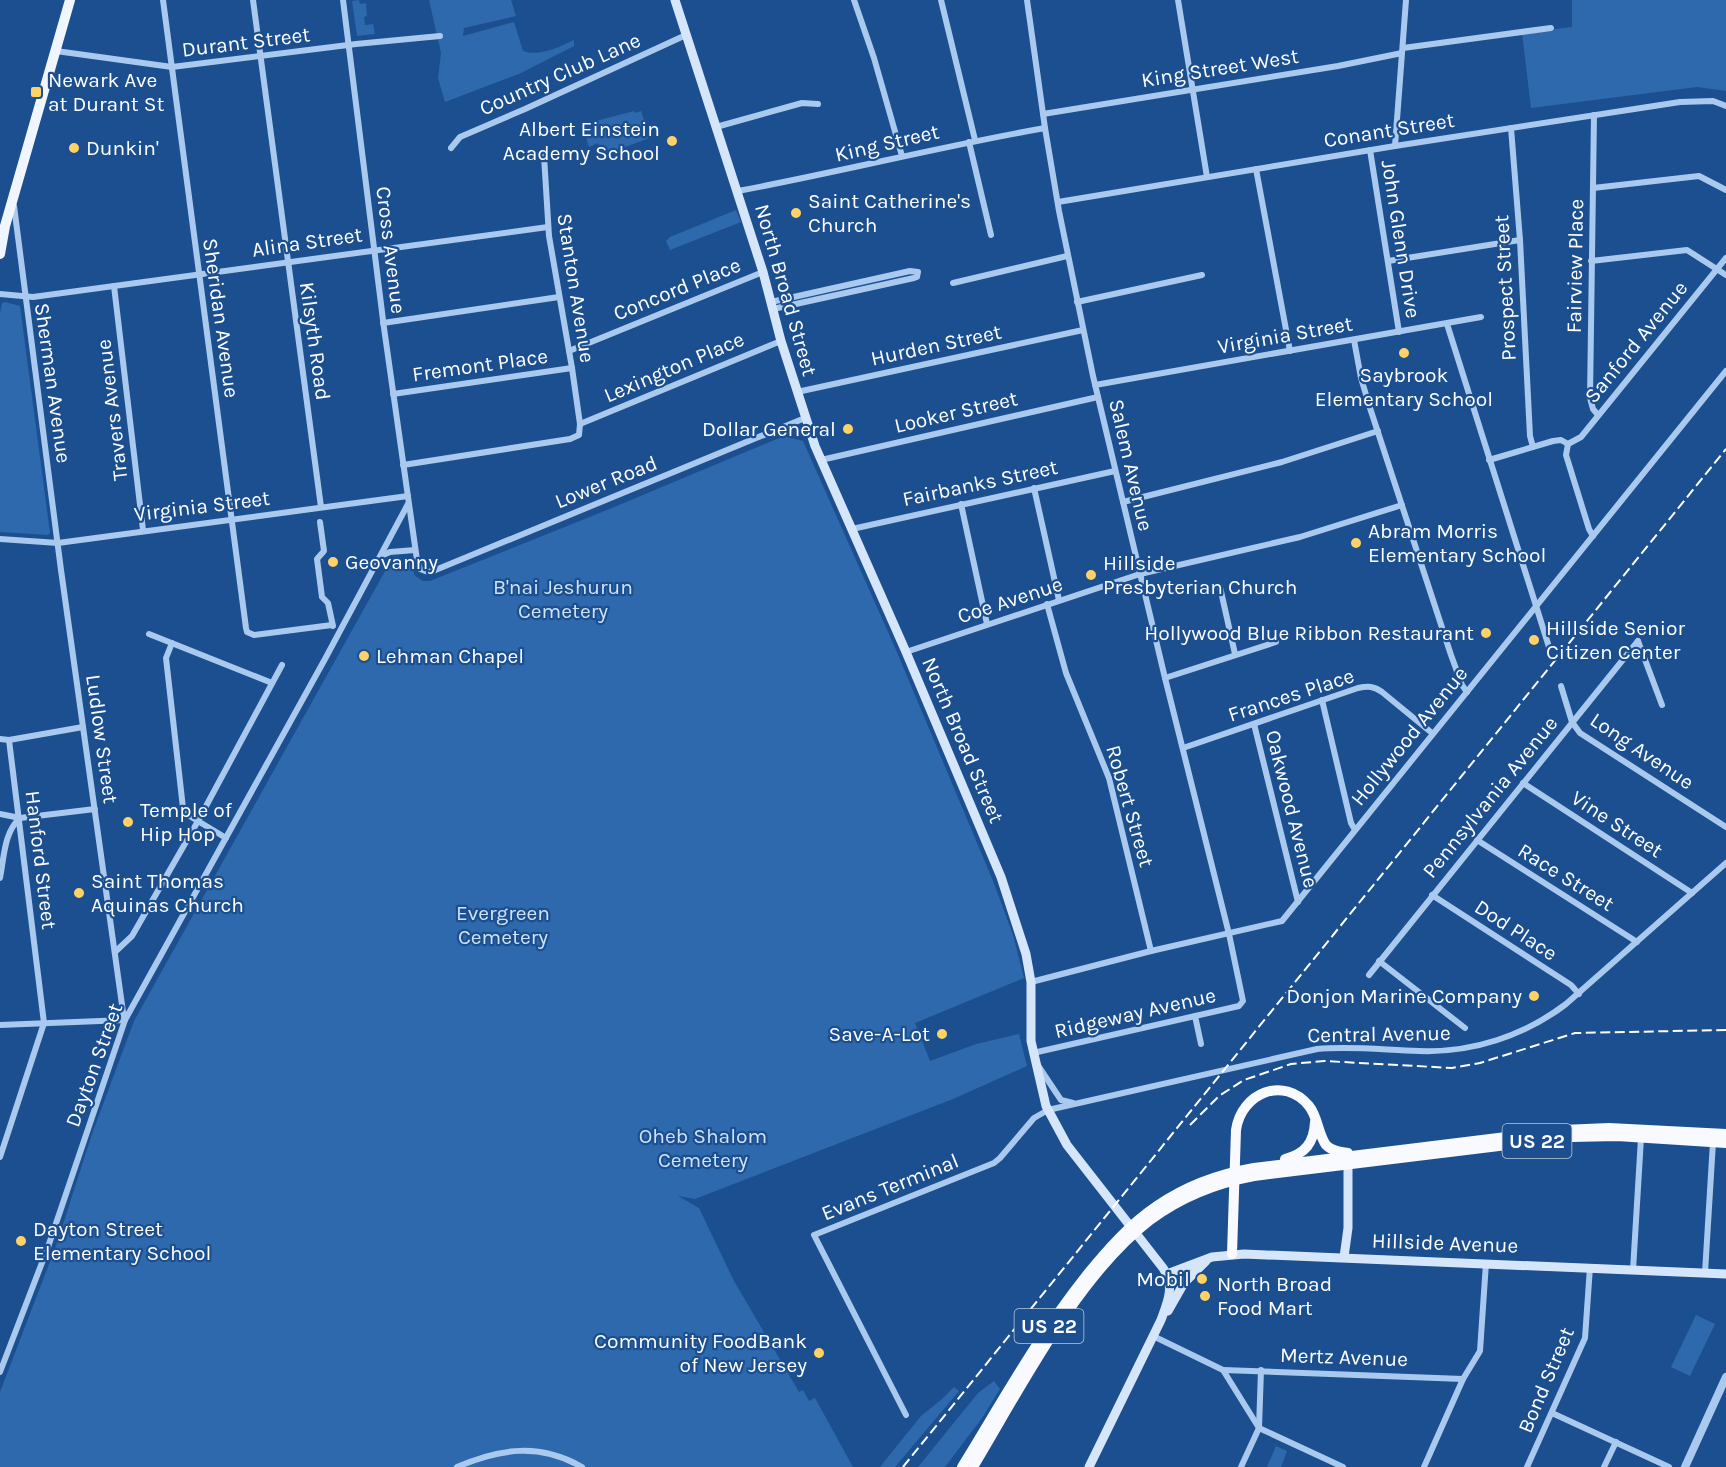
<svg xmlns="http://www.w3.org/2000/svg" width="1726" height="1467" font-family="Karla,sans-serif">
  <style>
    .green { fill: #2e69ad }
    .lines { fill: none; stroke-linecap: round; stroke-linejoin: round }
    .minor { stroke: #a9c9ee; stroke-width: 6 }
    .tertiary { stroke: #a9c9ee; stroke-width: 8 }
    .secondary { stroke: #d6e6fa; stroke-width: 9 }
    .primary { stroke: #f0f6ff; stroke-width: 10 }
    .trunk { stroke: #f8faff; stroke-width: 10 }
    .rail { stroke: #fff; stroke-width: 2; stroke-dasharray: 10 4.5; stroke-linecap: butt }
    .poi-dot { fill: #ffd166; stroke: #1b4f8f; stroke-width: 2 }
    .labels { text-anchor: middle; stroke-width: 4.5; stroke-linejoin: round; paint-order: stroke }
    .shield { fill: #1b4f8f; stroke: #bbcadd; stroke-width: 1.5 }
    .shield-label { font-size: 20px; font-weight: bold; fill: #fff }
    .street-label { font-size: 21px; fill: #fff; stroke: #1b4f8f }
    .poi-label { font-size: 21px; fill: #fff; stroke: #1b4f8f; text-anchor: start }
    .park-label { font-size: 21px; fill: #cfe3fa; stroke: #1b4f8f }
  </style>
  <rect width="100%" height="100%" fill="#1b4f8f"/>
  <!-- green -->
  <g class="green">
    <path d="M359,0l1,4 6,-1 1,13 -3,1 1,8 8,-1 2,10 -18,2 -5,-35z"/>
    <path d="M429,0h82l5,16 -52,12 -1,8 51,-14 9,29c17,6 36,-4 51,-11v6l-53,27 -76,29 -7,-24 3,-25z"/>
    <path d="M1572,0h154v91l-29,-4 -166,21 -9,-75 50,-6z"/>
    <path d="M634,111l1,2 6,-2 9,27 -50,18 1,-4 -3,-9 -9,4 -5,-16 10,-3 -2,-6z"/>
    <path d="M736,210l5,12 -71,28 -4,-9 4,-4z"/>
    <path d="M5,302l15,4 30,227 -2,2 -48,-3v-219l2,-10z"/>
    <path d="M784,436l19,5 93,209 97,231 20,54 11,43 -109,45 15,38 46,-17 43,-10 8,32 -74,33 -258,100 -17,-3 21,12 35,73 65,111 4,-2 6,11 6,-3 38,69h-853v-75l56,-146 36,-112 42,-113 255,-457 10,-4h11l5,16 8,5h7l177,-71z"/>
    <path d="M1696,1315l19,9 -25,52 -19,-9z"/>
    <path d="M994,1381l6,8 -18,29 -37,49h-27l60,-74z"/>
    <path d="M954,1387l5,4 -64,76h-15l41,-51 21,-17z"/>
    <path d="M1276,1446l11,5 -6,16h-14z"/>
  </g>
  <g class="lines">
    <!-- minor -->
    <g class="minor">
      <path d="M163,0l83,628 1,4 7,3 78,-10"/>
      <path d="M253,0l68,507"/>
      <path d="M343,0l41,328 33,232 3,9 8,3 5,-1 372,-153"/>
      <path d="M854,0l20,58 28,98"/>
      <path d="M941,0l34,140"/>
      <path d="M1027,0l18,128 14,83 34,165 72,302 64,256 14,67 -4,5 -206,47"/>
      <path d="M1178,0l29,177"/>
      <path d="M1403,48l148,-20"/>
      <path d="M56,51l116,16 184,-23 84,-8"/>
      <path d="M1043,114l295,-48 64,-13"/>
      <path d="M1594,115l-4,283 3,11 5,6"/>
      <path d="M716,127l86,-24 16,1"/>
      <path d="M1511,128l9,112 10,196 3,11"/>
      <path d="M969,142l22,93"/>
      <path d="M1395,146l11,-146"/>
      <path d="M451,148l9,-11 65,-28 161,-74"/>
      <path d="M1370,150l29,182"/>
      <path d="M1256,169l34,182"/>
      <path d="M1593,188l106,-12 27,14"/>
      <path d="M738,191c102,-19 204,-45 307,-63"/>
      <path d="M1058,202l337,-56 285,-44 33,-1 13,5"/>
      <path d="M14,206l47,364 63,449"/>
      <path d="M1388,261l132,-21"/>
      <path d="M1591,261l96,-11 39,25"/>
      <path d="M953,283l114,-27"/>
      <path d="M114,286l29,244"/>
      <path d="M0,294l33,3 515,-70"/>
      <path d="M771,302l139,-31 8,1 -1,5 -3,1 -141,31"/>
      <path d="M1077,302l125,-27"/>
      <path d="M383,323l176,-26"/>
      <path d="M1447,324l102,323"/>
      <path d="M1354,340l7,38 9,30 81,247 11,30 5,7"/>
      <path d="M569,351l194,-79"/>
      <path d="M1095,385l386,-68"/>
      <path d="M797,392l286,-62"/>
      <path d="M393,394l179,-26"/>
      <path d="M580,424l201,-83"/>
      <path d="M1568,444l13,-7 145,-179"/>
      <path d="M1568,444l-2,11 23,74 4,7"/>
      <path d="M821,460l277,-63"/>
      <path d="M1489,460l64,-19 8,-1 7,4"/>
      <path d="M403,465l167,-26 9,-4 1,-11 -8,-56 -23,-132 -5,-80"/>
      <path d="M1034,488l25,112"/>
      <path d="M1123,502l159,-40 96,-31"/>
      <path d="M961,504l26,120"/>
      <path d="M320,522l4,29 -7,8 5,38 6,6 5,23"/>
      <path d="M852,529l263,-58"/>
      <path d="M0,539l58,4 350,-47"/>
      <path d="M381,556l9,-4 25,-2"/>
      <path d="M1220,587l15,67"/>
      <path d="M1047,604l19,69 43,105 42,173"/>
      <path d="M149,634l123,49"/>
      <path d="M1638,641l24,64"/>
      <path d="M172,643l-6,15 17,150 5,7 38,23"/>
      <path d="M906,652l234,-78 160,-37 102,-32"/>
      <path d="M1165,678l111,-36"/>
      <path d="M1561,686l11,36 8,11 146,94"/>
      <path d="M1322,700l29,123 4,7"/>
      <path d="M1254,724l44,178"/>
      <path d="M0,739l9,1 74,-13"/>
      <path d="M1183,748l175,-60c10,-2 16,-2 24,4l50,41"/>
      <path d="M1523,783l169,110"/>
      <path d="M0,814l20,4 75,-9"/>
      <path d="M1477,840l160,102"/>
      <path d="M0,878c4,-20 4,-46 20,-60"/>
      <path d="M1432,895l139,90 8,9"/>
      <path d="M115,952l17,-16 66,-115 84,-156"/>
      <path d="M1379,961l86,67"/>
      <path d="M1369,975l269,-334"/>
      <path d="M1031,982l120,-31 131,-30 444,-550"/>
      <path d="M1195,1016l6,28"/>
      <path d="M0,1025l125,-5"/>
      <path d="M1037,1064l24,36 12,3"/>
      <path d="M0,1157l44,-134 -35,-283"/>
      <path d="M1633,1270l8,-132"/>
      <path d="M1705,1273l8,-131"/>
      <path d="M1153,1336l70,34 36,58 84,39"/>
      <path d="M1223,1370l240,9"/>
      <path d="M0,1372l48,-125 77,-227 200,-361 83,-155"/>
      <path d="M1552,1413l117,54"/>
      <path d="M906,1415l-92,-180 180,-72 6,-5 34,-40 14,-8 269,-61c34,-3 67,1 102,2 53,2 105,-15 147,-47l160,-141"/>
      <path d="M457,1467c44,-19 83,-24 125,0"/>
      <path d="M1241,1467l18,-39 2,-58"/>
      <path d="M1424,1467l39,-88 17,-28 6,-88"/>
      <path d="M1527,1467l58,-129 5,-71"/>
      <path d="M1604,1467l12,-25"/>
    </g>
    <!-- tertiary -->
    <path class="tertiary" d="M1685,1467l41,-90"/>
    <!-- secondary -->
    <g class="secondary">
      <path d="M675,0l88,272 18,69 34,105 91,206 95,225 25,77 5,28v59l15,65 21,39 96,123c12,18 5,33 -2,52l-72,147"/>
      <path d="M1344,1257l4,-29v-64"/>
      <path d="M1167,1274l45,-17 32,-3 482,20"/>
      <path d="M1168,1311l16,-28 22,-22"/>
    </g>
    <!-- primary -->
    <path class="primary" d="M0,254l5,-28 65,-226"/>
    <!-- trunk -->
    <g class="trunk">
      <path d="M1285,1159c20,-5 29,-16 30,-37"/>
      <path d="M1232,1254l4,-124c5,-37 48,-55 73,-24 9,11 9,28 17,39 6,6 14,7 22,8"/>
      <path d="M962,1467c40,-65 77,-132 124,-191 21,-26 43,-51 71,-70 29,-20 62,-32 97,-38l308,-38 47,-2 117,6"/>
      <path d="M973,1467c47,-78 104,-191 177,-247 31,-23 66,-37 104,-44l318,-39 45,-1 109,7"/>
    </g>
    <!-- rail -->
    <g class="rail">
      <path d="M1190,1125l29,-29 25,-16 47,-16 33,-3 128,7 28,-5 95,-30 151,-3"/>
      <path d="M903,1467l823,-1018"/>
    </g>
  </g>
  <!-- markers -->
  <g class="poi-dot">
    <rect x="30" y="86" width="12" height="12" rx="3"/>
    <circle cx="672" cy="141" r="6"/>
    <circle cx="74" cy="148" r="6"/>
    <circle cx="796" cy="213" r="6"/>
    <circle cx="1404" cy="353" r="6"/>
    <circle cx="848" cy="429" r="6"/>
    <circle cx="1356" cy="543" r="6"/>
    <circle cx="333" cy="562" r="6"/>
    <circle cx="1091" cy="575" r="6"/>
    <circle cx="1486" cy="633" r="6"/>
    <circle cx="1534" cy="640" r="6"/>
    <circle cx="364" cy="656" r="6"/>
    <circle cx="128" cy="822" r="6"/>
    <circle cx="79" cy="893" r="6"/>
    <circle cx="1534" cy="996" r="6"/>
    <circle cx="942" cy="1034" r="6"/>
    <circle cx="21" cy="1241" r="6"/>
    <circle cx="1202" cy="1279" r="6"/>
    <circle cx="1205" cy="1296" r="6"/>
    <circle cx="819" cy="1353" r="6"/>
  </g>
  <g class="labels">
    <!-- shield labels -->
    <g class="shield">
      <rect x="1502.5" y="1124" width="69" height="34" rx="4.5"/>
      <rect x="1014.5" y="1309" width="69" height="34" rx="4.5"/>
    </g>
    <g class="shield-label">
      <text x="1537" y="1148">US 22</text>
      <text x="1049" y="1333">US 22</text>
    </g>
    <!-- street labels -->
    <g class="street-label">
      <text transform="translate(246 42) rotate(-7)" y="7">Durant Street</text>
      <text transform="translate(1220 68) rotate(-9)" y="7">King Street West</text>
      <text transform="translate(560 74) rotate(-24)" y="7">Country Club Lane</text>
      <text transform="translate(1389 130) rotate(-9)" y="7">Conant Street</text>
      <text transform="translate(887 143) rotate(-13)" y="7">King Street</text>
      <text transform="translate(1401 239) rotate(81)" y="7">John Glenn Drive</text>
      <text transform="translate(307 242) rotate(-8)" y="7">Alina Street</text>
      <text transform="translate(391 250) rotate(83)" y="7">Cross Avenue</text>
      <text transform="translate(1575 266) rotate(-89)" y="7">Fairview Place</text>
      <text transform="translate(576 288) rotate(81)" y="7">Stanton Avenue</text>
      <text transform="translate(1505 288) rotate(-93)" y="7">Prospect Street</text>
      <text transform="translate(677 289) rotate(-22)" y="7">Concord Place</text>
      <text transform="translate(786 290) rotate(74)" y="7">North Broad Street</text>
      <text transform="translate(221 318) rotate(82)" y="7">Sheridan Avenue</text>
      <text transform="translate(1285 335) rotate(-10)" y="7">Virginia Street</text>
      <text transform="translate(315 341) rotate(82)" y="7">Kilsyth Road</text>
      <text transform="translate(1636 342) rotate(-51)" y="7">Sanford Avenue</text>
      <text transform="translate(936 345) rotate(-12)" y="7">Hurden Street</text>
      <text transform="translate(480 365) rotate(-8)" y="7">Fremont Place</text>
      <text transform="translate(674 367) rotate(-23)" y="7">Lexington Place</text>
      <text transform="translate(53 383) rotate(82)" y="7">Sherman Avenue</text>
      <text transform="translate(112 410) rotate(-97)" y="7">Travers Avenue</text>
      <text transform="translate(956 412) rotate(-13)" y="7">Looker Street</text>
      <text transform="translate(1131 465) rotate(77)" y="7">Salem Avenue</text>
      <text transform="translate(606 482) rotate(-22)" y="7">Lower Road</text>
      <text transform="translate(980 483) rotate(-12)" y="7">Fairbanks Street</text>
      <text transform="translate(202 506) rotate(-7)" y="7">Virginia Street</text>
      <text transform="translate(1010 600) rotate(-18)" y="7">Coe Avenue</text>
      <text transform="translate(1291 695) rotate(-18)" y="7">Frances Place</text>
      <text transform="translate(1409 736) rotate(-51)" y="7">Hollywood Avenue</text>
      <text transform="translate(102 739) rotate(82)" y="7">Ludlow Street</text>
      <text transform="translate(963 740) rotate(67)" y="7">North Broad Street</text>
      <text transform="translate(1642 751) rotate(34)" y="7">Long Avenue</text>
      <text transform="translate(1490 797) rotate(-51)" y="7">Pennsylvania Avenue</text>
      <text transform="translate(1130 806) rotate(74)" y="7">Robert Street</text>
      <text transform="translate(1292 809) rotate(76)" y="7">Oakwood Avenue</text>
      <text transform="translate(1617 824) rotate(33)" y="7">Vine Street</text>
      <text transform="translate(41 860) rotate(83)" y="7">Hanford Street</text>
      <text transform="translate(1566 877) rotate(32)" y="7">Race Street</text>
      <text transform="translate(1516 930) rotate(33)" y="7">Dod Place</text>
      <text transform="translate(1135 1013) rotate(-13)" y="7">Ridgeway Avenue</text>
      <text transform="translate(1379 1034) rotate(-1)" y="7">Central Avenue</text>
      <text transform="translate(94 1065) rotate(-70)" y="7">Dayton Street</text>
      <text transform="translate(890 1187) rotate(-22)" y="7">Evans Terminal</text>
      <text transform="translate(1445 1243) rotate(2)" y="7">Hillside Avenue</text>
      <text transform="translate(1344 1357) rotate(2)" y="7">Mertz Avenue</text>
      <text transform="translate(1546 1380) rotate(-67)" y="7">Bond Street</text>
    </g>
    <!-- poi labels -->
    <g class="poi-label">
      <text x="48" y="87">Newark Ave<tspan x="48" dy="24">at Durant St</tspan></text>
      <text x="660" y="136" text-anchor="end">Albert Einstein<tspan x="660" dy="24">Academy School</tspan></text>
      <text x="86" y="155">Dunkin'</text>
      <text x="808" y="208">Saint Catherine's<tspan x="808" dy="24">Church</tspan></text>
      <text x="1404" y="382" text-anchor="middle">Saybrook<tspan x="1404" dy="24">Elementary School</tspan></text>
      <text x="836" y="436" text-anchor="end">Dollar General</text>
      <text x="1368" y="538">Abram Morris<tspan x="1368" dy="24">Elementary School</tspan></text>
      <text x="345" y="569">Geovanny</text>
      <text x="1103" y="570">Hillside<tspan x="1103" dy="24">Presbyterian Church</tspan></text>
      <text x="1546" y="635">Hillside Senior<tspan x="1546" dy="24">Citizen Center</tspan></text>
      <text x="1474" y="640" text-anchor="end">Hollywood Blue Ribbon Restaurant</text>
      <text x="376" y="663">Lehman Chapel</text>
      <text x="140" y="817">Temple of<tspan x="140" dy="24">Hip Hop</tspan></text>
      <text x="91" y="888">Saint Thomas<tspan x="91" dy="24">Aquinas Church</tspan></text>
      <text x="1522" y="1003" text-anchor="end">Donjon Marine Company</text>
      <text x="930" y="1041" text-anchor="end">Save-A-Lot</text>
      <text x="33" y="1236">Dayton Street<tspan x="33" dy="24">Elementary School</tspan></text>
      <text x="1190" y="1286" text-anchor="end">Mobil</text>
      <text x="1217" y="1291">North Broad<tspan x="1217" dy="24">Food Mart</tspan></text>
      <text x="807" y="1348" text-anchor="end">Community FoodBank<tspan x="807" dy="24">of New Jersey</tspan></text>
    </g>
    <!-- park labels -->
    <g class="park-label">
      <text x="563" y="594">B'nai Jeshurun<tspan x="563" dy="24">Cemetery</tspan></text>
      <text x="503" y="920">Evergreen<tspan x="503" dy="24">Cemetery</tspan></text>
      <text x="703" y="1143">Oheb Shalom<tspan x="703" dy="24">Cemetery</tspan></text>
    </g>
  </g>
</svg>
